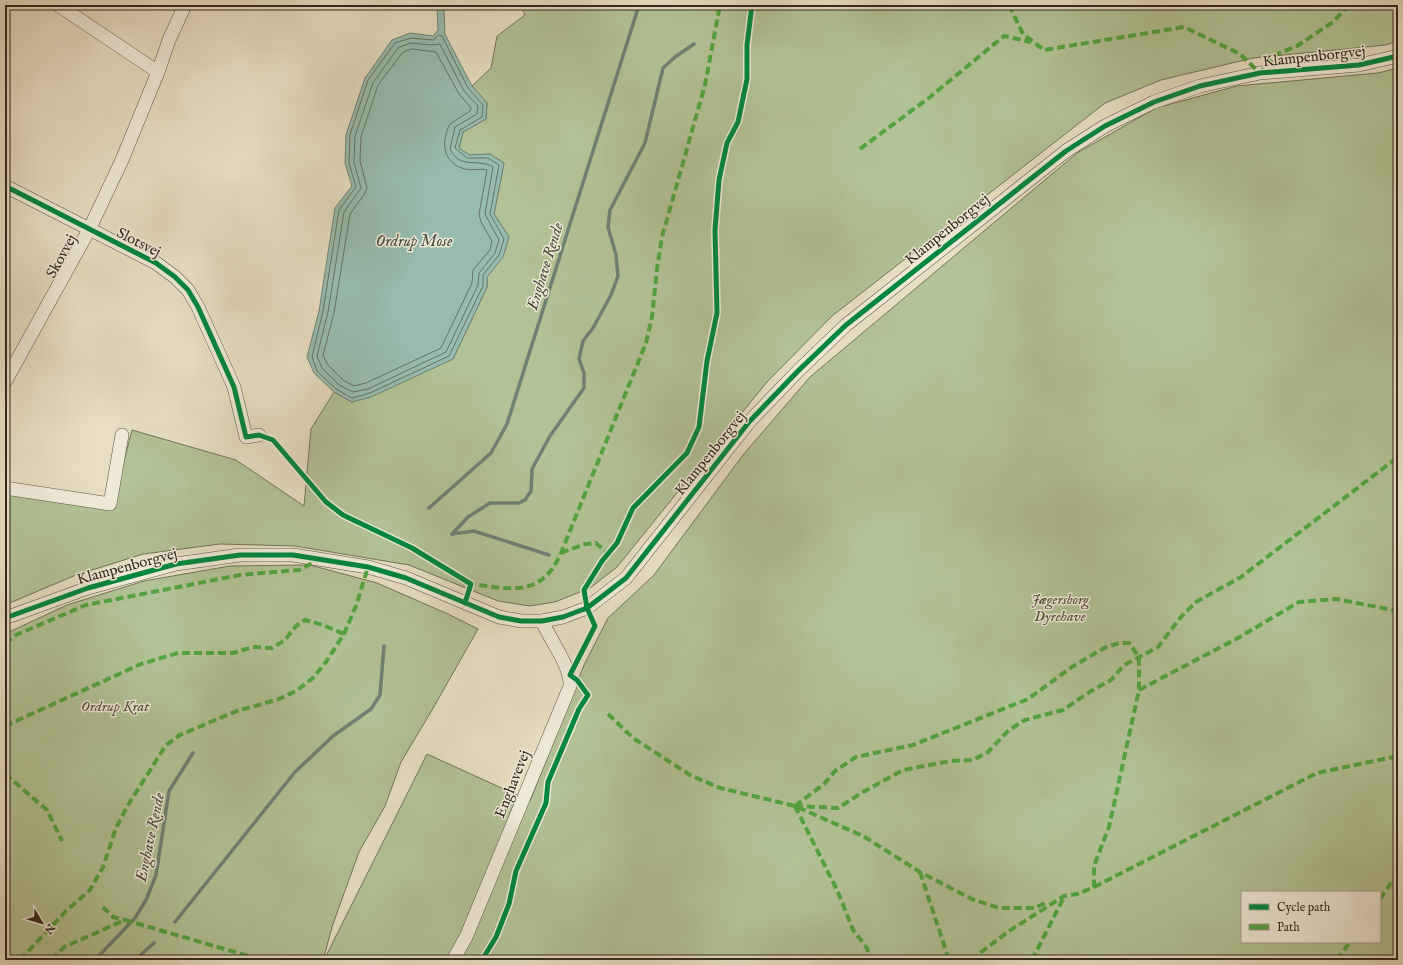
<svg xmlns="http://www.w3.org/2000/svg" width="1403" height="965" font-family="'IM FELL English',serif">
  <style>
    .green { fill: #b2c296; stroke: #72755a; fill-rule: evenodd }
    .water { fill: #97bcaf; stroke: #6f8175 }
    .lines { fill: none; stroke-linecap: round; stroke-linejoin: round }
    .shore { stroke: #647266; stroke-width: 1 }
    .stream { stroke: #6f8175; stroke-width: 3.5 }
    .minor-casing { stroke: #5f5647; stroke-width: 14 }
    .minor { stroke: #efead8; stroke-width: 13 }
    .quiet { stroke: #52a341; stroke-width: 4; stroke-dasharray: 8 4; stroke-linecap: butt }
    .cycleway-casing { stroke: #efead8; stroke-width: 8 }
    .cycleway { stroke: #00873e; stroke-width: 5 }
    .labels { text-anchor: middle; stroke-width: 3; stroke-linejoin: round; paint-order: stroke }
    .street-label { font-size: 15px; fill: #32281e; stroke: #efead8 }
    .park-label { font-size: 15px; font-style: italic; fill: #524e3c; stroke: #efead8 }
    .water-label { font-size: 16px; font-style: italic; fill: #4b4d42; stroke: #efead8 }
  </style>
  <rect width="100%" height="100%" fill="#e7dec3"/>
  <filter id="stains"><feTurbulence type="fractalNoise" baseFrequency=".005" numOctaves="4"/><feColorMatrix values="0 0 0 0 .2 0 0 0 0 .09 0 0 0 0 .02 0 0 0 .5 -.17"/></filter>
  <radialGradient id="worn" r=".72"><stop offset=".6" stop-color="#630" stop-opacity="0"/><stop offset="1" stop-color="#630" stop-opacity=".3"/></radialGradient>
  <!-- green -->
  <g class="green">
    <path d="M520,5h878v36l-12,4 -133,13 -92,22 -56,23 -273,213 -65,66 -150,185 -27,21 -35,14 -25,4 -32,-5 -89,-36 -114,-19 -75,-2 -77,10 -67,21 -71,30v-114l107,17 20,-78 104,30 68,46 7,-77 23,-37 18,10 101,-43 34,-72v-10l22,-40 -15,-23 10,-51 -14,-9 -21,1 -10,-7 4,-16 23,-13 1,-16 -15,-17 19,-18 6,-32 28,-21z"/>
    <path d="M1398,68v892h-1074l103,-206 103,47 54,-136 24,-47 46,-43 89,-120 67,-78 267,-224 79,-45 81,-22 141,-13zM1242,892h138v50h-138z"/>
    <path d="M310,565l67,18 71,31 30,15 -46,81 -31,52 -16,44 -26,46 -26,72 -10,36h-318v-326l62,-29 77,-24 86,-15z"/>
  </g>
  <!-- water -->
  <path class="water" d="M437,5h13l-6,4 1,25 5,10 22,42 15,17 -1,16 -23,13 -4,16 10,7 21,-1 14,9 -10,51 15,23 -6,20 -16,20v10l-34,72 -82,38 -19,5 -18,-10 -20,-19 -7,-16 12,-46 16,-103 17,-22 -7,-23 1,-28 19,-57 27,-38 18,-7 23,3 5,-6z"/>
  <g class="lines">
    <!-- shore -->
    <g class="shore">
      <path d="M439,35l3,1 26,52 15,17 -1,12 -22,13 -5,18 12,10h21l11,7 -9,49 14,25 -5,16 -16,20v11l-34,70 -79,37 -18,5 -16,-9 -19,-18 -5,-14 11,-46 16,-101 17,-23 -7,-24 1,-28 18,-55 27,-37 16,-5 22,2z"/>
      <path d="M411,43l20,2 9,-1 24,47 14,15 -1,8 -22,13 -5,22c9,21 30,9 43,18l-8,47 14,26 -4,13 -16,20 -1,12 -32,67 -78,37 -15,3 -14,-7 -17,-17 -5,-12 11,-44 16,-100 17,-24 -7,-26 1,-26 18,-53 25,-35z"/>
      <path d="M412,49l24,3 23,42 12,14 -1,3 -20,13c-9,17 -8,39 15,45 7,2 15,-1 22,1l-8,44 2,8 11,19 -2,9 -17,20 -1,13 -31,65 -75,35 -12,3 -11,-6 -16,-16 -4,-9 11,-42 16,-99 14,-19 3,-7 -7,-27 1,-24 17,-52 24,-32z"/>
    </g>
    <!-- stream -->
    <g class="stream">
      <path d="M429,508l62,-55 16,-29 132,-419"/>
      <path d="M452,534l16,-17 22,-14h29l6,-3 6,-9 1,-22 18,-33 34,-48v-15l-5,-14 4,-18 10,-13 18,-33 7,-19 -2,-21 -8,-28 2,-17 35,-67 18,-75 12,-11 19,-13"/>
      <path d="M452,534l22,-3 75,24"/>
      <path d="M175,922l120,-150 38,-36 38,-27 9,-14 4,-49"/>
      <path d="M95,960l40,-42 11,-18 10,-25 13,-84 24,-38"/>
      <path d="M135,960l19,-17"/>
    </g>
    <defs>
      <g id="minor">
        <path d="M58,5l100,67"/>
        <path d="M5,186l151,77 19,14 13,13 10,17 36,80 12,50 13,-2"/>
        <path d="M5,382l84,-152 33,-70 36,-88 11,-32 16,-35"/>
        <path d="M5,488l105,16 12,-69"/>
        <path d="M5,618l83,-30 88,-24 64,-9h53l75,12 38,11 93,39 22,4h21l21,-4 24,-9 39,-30 123,-156 49,-51 48,-46 220,-174 39,-25 49,-24 46,-16 60,-13 99,-8 39,-9"/>
        <path d="M453,960l13,-23 17,-41 87,-210c1,-20 -20,-46 -28,-65"/>
      </g>
    </defs>
    <!-- minor casing -->
    <use href="#minor" class="minor-casing"/>
    <!-- minor -->
    <use href="#minor" class="minor"/>
    <!-- quiet -->
    <g class="quiet">
      <path d="M1009,5l14,29 21,16 140,-23 56,27 20,19 17,-19 20,-8 36,-24 16,-17"/>
      <path d="M860,149l70,-52 74,-61 27,6"/>
      <path d="M561,553l24,-9 11,-1 12,11"/>
      <path d="M468,582l3,2c41,5 70,14 90,-31l85,-210 6,-26 5,-48 5,-32 43,-152 15,-80"/>
      <path d="M5,643l11,-8 70,-30 154,-30 59,-5 19,-10"/>
      <path d="M1139,690l99,-52 61,-36 37,-3 62,12"/>
      <path d="M608,714l25,24 57,37 30,13 75,18 68,30 57,36 52,27 27,9h35l14,-6"/>
      <path d="M5,726l136,-62 37,-11h55l20,-6 19,1 13,-8 11,-14 9,-6 18,5 21,9"/>
      <path d="M5,774l42,36 15,31"/>
      <path d="M795,806l29,-22 11,-13 21,-14 57,-12 115,-46 44,-32 32,-19 15,-5h10l10,14v33l-30,137 -15,39v21l-17,7 -13,2 -55,35 -38,29"/>
      <path d="M795,806l43,2 25,-16 40,-22 48,-9 22,-1 15,-8 21,-22 16,-10 38,-10 28,-19 20,-11 13,-15 34,-18 23,-30 15,-15 45,-25 157,-120"/>
      <path d="M795,806l43,86 15,38 14,18 3,12"/>
      <path d="M920,872l29,88"/>
      <path d="M1094,887l223,-114 81,-17"/>
      <path d="M1380,899l18,-26"/>
      <path d="M103,907l10,10 12,3"/>
      <path d="M20,960l46,-49 24,-21 13,-23 13,-39 12,-23 38,-60 14,-10 54,-23 45,-13 17,-8 17,-13 13,-16 18,-28 12,-28 12,-39"/>
      <path d="M52,960l12,-13 61,-27 137,40"/>
      <path d="M1032,960l32,-63"/>
      <path d="M1337,960l13,-18"/>
    </g>
    <defs>
      <g id="cycleway">
        <path d="M5,186l151,77 19,14 13,13 10,17 36,80 12,50 13,-2 14,5 53,62 17,13 69,33 59,36 -6,19"/>
        <path d="M5,618l83,-30 88,-24 64,-9h53l75,12 38,11 93,39 22,4h21l21,-4 24,-9 39,-30 123,-156 49,-51 48,-46 220,-174 39,-25 49,-24 46,-16 60,-13 99,-8 39,-9"/>
        <path d="M482,960l14,-23 13,-33 7,-33 30,-68 2,-21 31,-73 9,-14 -11,-15 -7,-5 25,-49 -8,-18 -3,-18 18,-29 15,-18 16,-35 54,-55 12,-26 8,-66 10,-48 -2,-83 4,-50 8,-37 11,-21 9,-43v-34l5,-40"/>
      </g>
    </defs>
    <!-- cycleway casing -->
    <use href="#cycleway" class="cycleway-casing"/>
    <!-- cycleway -->
    <use href="#cycleway" class="cycleway"/>
  </g>
  <g class="labels">
    <!-- street labels -->
    <g class="street-label">
      <text transform="translate(1314 56) rotate(-6)" y="5">Klampenborgvej</text>
      <text transform="translate(947 229) rotate(-39)" y="5">Klampenborgvej</text>
      <text transform="translate(139 242) rotate(27)" y="5">Slotsvej</text>
      <text transform="translate(61 256) rotate(-61)" y="5">Skovvej</text>
      <text transform="translate(710 453) rotate(-51)" y="5">Klampenborgvej</text>
      <text transform="translate(127 566) rotate(-15)" y="5">Klampenborgvej</text>
      <text transform="translate(512 784) rotate(-68)" y="5">Enghavevej</text>
    </g>
    <!-- park labels -->
    <g class="park-label">
      <text x="1060" y="604">Jægersborg<tspan x="1060" dy="17">Dyrehave</tspan></text>
      <text x="115" y="711">Ordrup Krat</text>
    </g>
    <!-- water labels -->
    <g class="water-label">
      <text x="414" y="246">Ordrup Mose</text>
      <text transform="translate(544 266) rotate(-73)" y="6">Enghave Rende</text>
      <text transform="translate(149 837) rotate(-78)" y="6">Enghave Rende</text>
    </g>
  </g>
  <!-- margin -->
  <rect width="1403" height="965" fill="none" stroke="#e7dec3" stroke-width="20"/>
  <rect x="6" y="6" width="1391" height="953" fill="none" stroke="#32281e" stroke-width="2"/>
  <rect x="10" y="10" width="1383" height="945" fill="none" stroke="#32281e"/>
  <!-- legend -->
  <rect x="1241" y="891" width="140" height="52" fill="#efead8" stroke="#a39c8e"/>
  <rect x="1249" y="904" width="20" height="6" fill="#00873e" stroke="#a39c8e"/>
  <text x="1277" y="911" font-size="12" fill="#32281e">Cycle path</text>
  <rect x="1249" y="924" width="20" height="6" fill="#52a341" stroke="#a39c8e"/>
  <text x="1277" y="931" font-size="12" fill="#32281e">Path</text>
  <!-- north arrow -->
  <g transform="translate(42 923) rotate(128)" stroke="#efead8" stroke-width="3" paint-order="stroke">
  <path d="M0-3L7 15L0 10L-7 15Z" fill="#32281e"/>
  <text y="-6" font-size="11" font-weight="bold" text-anchor="middle" fill="#32281e">N</text>
  </g>
  <rect width="100%" height="100%" filter="url(#stains)"/>
  <rect width="100%" height="100%" fill="url(#worn)"/>
</svg>
